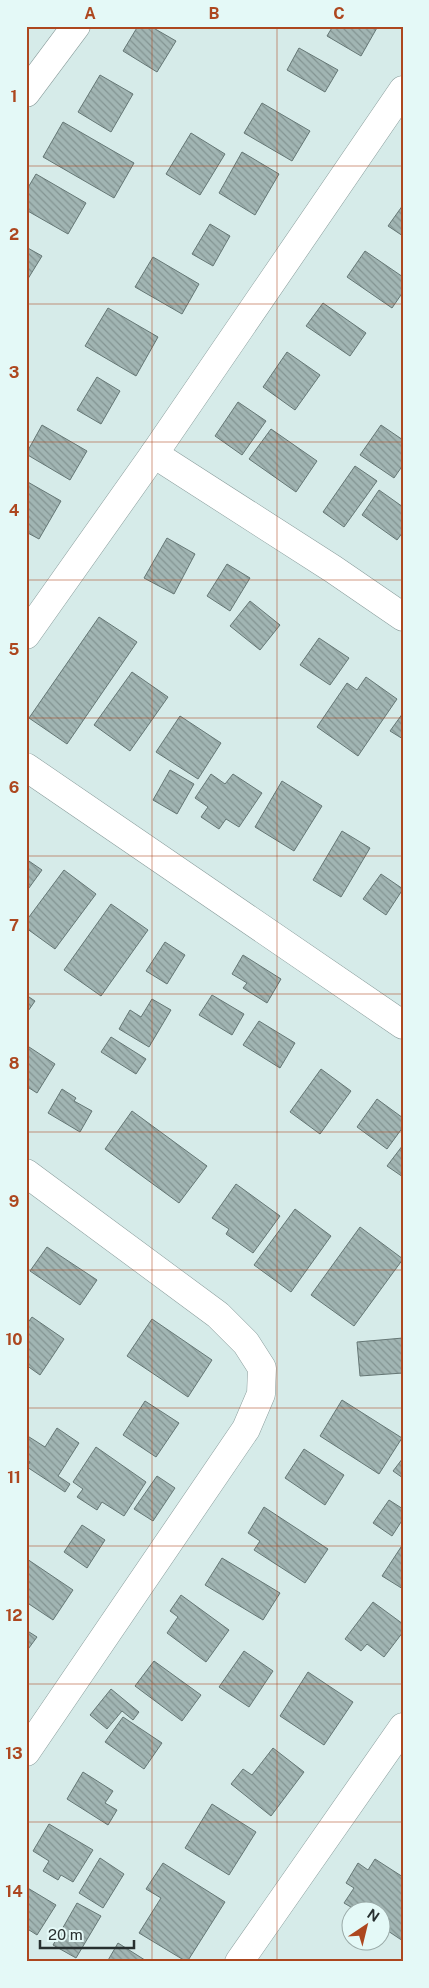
<svg xmlns="http://www.w3.org/2000/svg" width="429" height="1988" font-family="'Public Sans',sans-serif">
  <style>
    .building { fill: url(#building-back-hatch); stroke: #657775 }
    .lines { fill: none; stroke-linecap: round; stroke-linejoin: round }
    .minor-casing { stroke: #8b9e9d; stroke-width: 29 }
    .minor { stroke: #fff; stroke-width: 28 }
    .grid { fill: none; stroke: #ad471f; stroke-width: 1; stroke-opacity: 0.55 }
    .neatline { fill: none; stroke: #ad471f; stroke-width: 2 }
    .grid-label { font-size: 16px; text-anchor: middle; font-weight: bold; fill: #ad471f }
  </style>
  <defs>
    <pattern id="building-back-hatch" width="6" height="6" patternUnits="userSpaceOnUse" patternTransform="scale(1.25)"><rect width="6" height="6" fill="#a1b5b3"/><path d="M-1 5l2 2M0 0l6 6M5-1l2 2" fill="none" stroke="#839492"/></pattern>
  </defs>
  <rect width="100%" height="100%" fill="#d6ebe9"/>
  <!-- building -->
  <g class="building">
    <path d="M138,26h12l26,15 -19,31 -34,-21z"/>
    <path d="M333,26h45l-17,30 -34,-20z"/>
    <path d="M299,48l39,22 -13,22 -38,-22z"/>
    <path d="M100,75l33,19 -22,38 -33,-20z"/>
    <path d="M262,103l48,28 -18,30 -48,-28z"/>
    <path d="M63,122l71,41 -20,35 -71,-41z"/>
    <path d="M191,133l34,21 -25,41 -34,-21z"/>
    <path d="M242,152l37,22 -24,41 -36,-22z"/>
    <path d="M36,174l50,29 -18,31 -42,-24v-19z"/>
    <path d="M403,205v31l-15,-10z"/>
    <path d="M210,224l20,12 -17,30 -21,-12z"/>
    <path d="M26,247l16,9 -16,26z"/>
    <path d="M365,251l38,26v15l-11,16 -45,-31z"/>
    <path d="M153,257l46,27 -17,30 -47,-27z"/>
    <path d="M323,303l43,30 -16,23 -44,-30z"/>
    <path d="M108,308l50,29 -22,39 -51,-30z"/>
    <path d="M287,352l33,23 -25,35 -32,-23z"/>
    <path d="M97,377l23,14 -19,33 -24,-14z"/>
    <path d="M238,402l28,19 -24,34 -27,-19z"/>
    <path d="M42,425l45,26 -17,29 -44,-26z"/>
    <path d="M381,425l22,15v25l-9,13 -34,-23z"/>
    <path d="M271,429l46,32 -21,31 -47,-33z"/>
    <path d="M355,466l22,15 -33,46 -21,-15z"/>
    <path d="M26,481l35,20 -22,38 -13,-7z"/>
    <path d="M379,490l24,17v25l-6,8 -35,-25z"/>
    <path d="M167,538l28,16 -21,40 -30,-16z"/>
    <path d="M227,564l23,14 -20,33 -23,-15z"/>
    <path d="M250,601l30,24 -20,25 -30,-24z"/>
    <path d="M99,617l38,25 -70,102 -38,-26z"/>
    <path d="M319,638l30,20 -19,27 -30,-20z"/>
    <path d="M132,672l36,25 -38,54 -36,-26z"/>
    <path d="M366,677l31,22 -39,57 -41,-29 30,-44 10,7z"/>
    <path d="M403,713v26l-13,-8z"/>
    <path d="M180,716l41,27 -23,36 -42,-27z"/>
    <path d="M170,770l24,14 -17,30 -24,-14z"/>
    <path d="M211,774l14,10 8,-10 29,19 -23,34 -13,-8 -7,10 -18,-12 7,-10 -13,-9z"/>
    <path d="M282,781l40,25 -28,45 -39,-24z"/>
    <path d="M342,831l28,17 -29,49 -28,-17z"/>
    <path d="M26,859l16,11 -16,22z"/>
    <path d="M64,870l32,24 -41,55 -29,-21v-7z"/>
    <path d="M381,874l22,15 -17,26 -23,-16z"/>
    <path d="M111,904l37,26 -47,66 -37,-26z"/>
    <path d="M165,942l20,13 -18,29 -21,-13z"/>
    <path d="M243,955l38,24 -14,24 -24,-15 4,-5 -15,-9z"/>
    <path d="M26,995l9,6 -9,13z"/>
    <path d="M212,995l32,19 -12,21 -33,-20z"/>
    <path d="M152,999l19,11 -22,37 -30,-18 11,-19 11,7z"/>
    <path d="M259,1021l36,22 -15,25 -37,-23z"/>
    <path d="M111,1037l35,22 -10,15 -35,-22z"/>
    <path d="M26,1045l29,19 -18,29 -11,-7z"/>
    <path d="M321,1069l30,22 -31,43 -30,-22z"/>
    <path d="M62,1089l14,9 -2,3 18,10 -12,21 -32,-19z"/>
    <path d="M377,1099l26,19v9l-16,22 -30,-22z"/>
    <path d="M132,1111l75,55 -28,37 -74,-54z"/>
    <path d="M403,1145v32l-16,-11z"/>
    <path d="M236,1184l44,32 -27,37 -27,-19 3,-5 -17,-11z"/>
    <path d="M295,1209l36,27 -40,56 -37,-27z"/>
    <path d="M360,1227l43,32 -49,67 -43,-31z"/>
    <path d="M47,1247l50,33 -17,25 -50,-34z"/>
    <path d="M32,1317l32,22 -24,36 -14,-10v-40z"/>
    <path d="M152,1319l60,41 -24,37 -61,-41z"/>
    <path d="M403,1338v35l-43,3 -3,-34z"/>
    <path d="M342,1400l60,38 -23,36 -59,-38z"/>
    <path d="M145,1401l34,22 -23,34 -33,-22z"/>
    <path d="M57,1428l22,15 -21,33 12,8 -5,8 -38,-25 3,-5 -4,-2v-25l19,12z"/>
    <path d="M96,1447l50,35 -22,34 -22,-14 -5,8 -20,-13 6,-8 -10,-7z"/>
    <path d="M304,1449l40,26 -19,30 -40,-27z"/>
    <path d="M403,1458v20l-10,-7z"/>
    <path d="M157,1476l18,12 -22,33 -19,-12z"/>
    <path d="M389,1500l14,9v10l-11,17 -19,-13z"/>
    <path d="M264,1507l64,42 -23,34 -51,-33 6,-9 -12,-8z"/>
    <path d="M82,1525l23,15 -18,28 -23,-16z"/>
    <path d="M403,1544v45l-21,-13z"/>
    <path d="M222,1558l58,35 -17,27 -58,-35z"/>
    <path d="M27,1559l46,31 -20,30 -27,-18z"/>
    <path d="M181,1595l48,35 -23,32 -39,-29 11,-16 -8,-6z"/>
    <path d="M373,1602l30,22v8l-19,25 -17,-13 -6,7 -16,-12z"/>
    <path d="M26,1630l11,7 -11,15z"/>
    <path d="M244,1651l29,20 -24,36 -30,-20z"/>
    <path d="M154,1661l47,34 -19,26 -47,-35z"/>
    <path d="M308,1672l45,30 -29,43 -44,-29z"/>
    <path d="M111,1689l28,23 -6,8 -11,-9 -15,18 -17,-14z"/>
    <path d="M123,1717l39,26 -18,26 -39,-27z"/>
    <path d="M273,1748l31,24 -33,44 -40,-32 12,-15 9,6z"/>
    <path d="M83,1772l30,19 -8,12 12,7 -9,15 -41,-26z"/>
    <path d="M212,1804l44,28 -27,43 -44,-27z"/>
    <path d="M49,1824l44,26 -20,32 -12,-7 -3,5 -15,-9 6,-10 -16,-10z"/>
    <path d="M100,1858l24,16 -21,34 -24,-15z"/>
    <path d="M375,1859l28,18v64l-21,-14v-17h-26l-12,-7 10,-15 -8,-5 12,-20 10,7z"/>
    <path d="M163,1863l62,39 -38,60 -48,-29 22,-35 -15,-9z"/>
    <path d="M26,1887l30,18 -19,30 -11,-7z"/>
    <path d="M77,1903l24,13 -25,42 -23,-13z"/>
    <path d="M118,1943l30,19h-41z"/>
  </g>
  <g class="lines">
    <defs>
      <g id="minor">
        <path d="M26,93l50,-67"/>
        <path d="M154,454l179,115 70,48"/>
        <path d="M26,635l128,-181 249,-364"/>
        <path d="M26,767l377,258"/>
        <path d="M26,1173l192,142 28,28 16,25 -1,26 -15,35 -220,323"/>
        <path d="M239,1962l164,-235"/>
      </g>
    </defs>
    <!-- minor casing -->
    <use href="#minor" class="minor-casing"/>
    <!-- minor -->
    <use href="#minor" class="minor"/>
  </g>
  <!-- grid -->
  <path class="grid" d="M152,26v1936M277,26v1936M26,166h377M26,304h377M26,442h377M26,580h377M26,718h377M26,856h377M26,994h377M26,1132h377M26,1270h377M26,1408h377M26,1546h377M26,1684h377M26,1822h377"/>
  <!-- border -->
  <rect width="429" height="1988" fill="none" stroke="#e4f9f7" stroke-width="55"/>
  <!-- north arrow -->
  <g transform="translate(366 1926) rotate(35)"><circle r="24" fill="#e4f9f7" stroke="#99a9a7"/>
  <path d="M0-4L9 19L0 12L-9 19Z" fill="#ad471f"/>
  <text y="-8" font-size="14" font-weight="bold" text-anchor="middle" fill="#283030">N</text>
  </g>
  <!-- scale -->
  <path d="M40 1940v8h94v-8" fill="none" stroke="#283030" stroke-width="2.5"/>
  <text x="48" y="1940" font-size="15" fill="#283030" stroke="#e4f9f7" stroke-width="4" paint-order="stroke">20 m</text>
  <rect x="28" y="28" width="374" height="1932" class="neatline"/>
  <g class="grid-label">
    <text x="90" y="19">A</text>
    <text x="214" y="19">B</text>
    <text x="339" y="19">C</text>
    <text x="14" y="102">1</text>
    <text x="14" y="240">2</text>
    <text x="14" y="378">3</text>
    <text x="14" y="516">4</text>
    <text x="14" y="655">5</text>
    <text x="14" y="793">6</text>
    <text x="14" y="931">7</text>
    <text x="14" y="1069">8</text>
    <text x="14" y="1207">9</text>
    <text x="14" y="1345">10</text>
    <text x="14" y="1483">11</text>
    <text x="14" y="1621">12</text>
    <text x="14" y="1759">13</text>
    <text x="14" y="1897">14</text>
  </g>
</svg>
